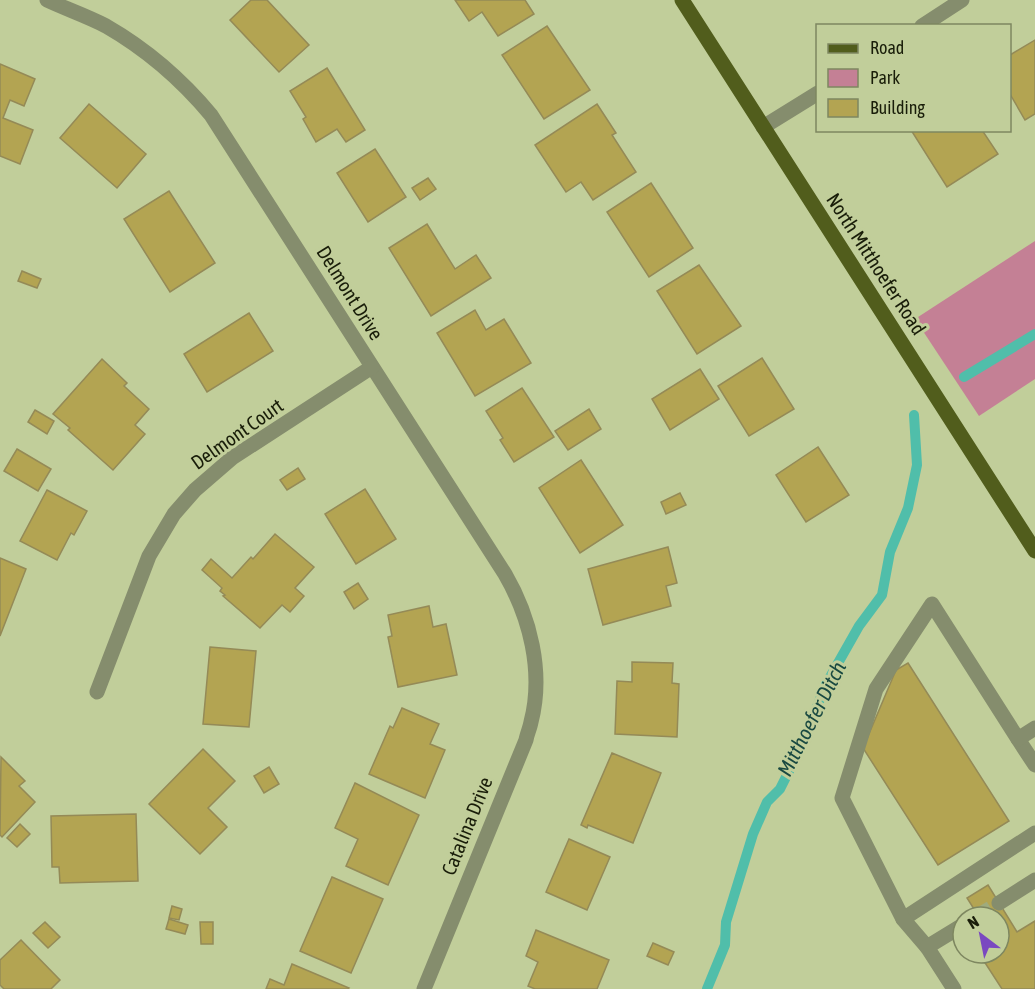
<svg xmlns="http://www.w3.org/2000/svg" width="1035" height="989" font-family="'Asap Condensed',sans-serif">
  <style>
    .green { fill: #c48095 }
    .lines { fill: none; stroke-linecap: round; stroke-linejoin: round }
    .stream { stroke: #50beaa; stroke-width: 10 }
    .building { fill: #b3a452; stroke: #948a57; stroke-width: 1.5 }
    .minor-tunnel { stroke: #9fab7d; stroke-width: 15; stroke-dasharray: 15 8; stroke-linecap: butt }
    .minor { stroke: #858d6d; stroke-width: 15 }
    .major { stroke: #515d1c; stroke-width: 15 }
    .labels { text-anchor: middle; stroke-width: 6; stroke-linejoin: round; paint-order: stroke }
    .street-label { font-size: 20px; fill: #191d09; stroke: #c1ce9a }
    .water-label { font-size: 21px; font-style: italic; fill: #194941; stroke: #c1ce9a }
  </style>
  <rect width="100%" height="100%" fill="#c1ce9a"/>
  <!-- green -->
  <path class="green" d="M1035,241v138l-56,37 -64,-97z"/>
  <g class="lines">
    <!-- stream -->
    <g class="stream">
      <path d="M964,377l71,-43"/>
      <path d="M707,989l18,-44 1,-23 27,-88 14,-32 13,-13 25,-50 20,-53 34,-60 23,-31 8,-43 18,-44 9,-43 -3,-50"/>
    </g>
  </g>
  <!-- building -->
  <g class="building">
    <path d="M251,0h16l42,45 -30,27 -49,-52z"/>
    <path d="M455,0h70l9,14 -36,22 -16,-24 -13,9z"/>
    <path d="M547,26l43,64 -46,29 -42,-64z"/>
    <path d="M1035,40v74l-10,6 -15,-26v-39z"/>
    <path d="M0,64l35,15 -11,27 -14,-6 -7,18 30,12 -13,34 -20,-8z"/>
    <path d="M327,68l38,62 -19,12 -9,-13 -21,13 -13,-23 3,-2 -16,-26z"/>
    <path d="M89,104l57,50 -29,34 -57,-50z"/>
    <path d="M597,104l19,29 -4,2 24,37 -43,28 -12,-18 -15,10 -31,-47z"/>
    <path d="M911,130h71l16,24 -51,33z"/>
    <path d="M375,149l31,48 -38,25 -31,-49z"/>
    <path d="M428,178l8,11 -16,11 -8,-12z"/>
    <path d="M651,183l42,65 -44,29 -42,-65z"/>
    <path d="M169,191l46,72 -45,29 -46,-73z"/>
    <path d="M427,224l28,45 21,-14 15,23 -60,38 -42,-68z"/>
    <path d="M699,265l42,61 -44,28 -40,-63z"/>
    <path d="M22,271l19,8 -4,9 -19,-7z"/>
    <path d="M475,310l11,20 18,-11 27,44 -56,33 -38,-63z"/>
    <path d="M249,313l24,38 -66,41 -23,-38z"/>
    <path d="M762,358l32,51 -45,27 -31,-50z"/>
    <path d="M102,359l25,24 -3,3 25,23 -14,16 10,9 -32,36 -45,-40 2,-2 -17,-14z"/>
    <path d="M700,369l19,30 -49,31 -18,-31z"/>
    <path d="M522,388l32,49 -40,25 -14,-22 3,-2 -17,-27z"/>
    <path d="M589,409l12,20 -33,21 -13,-19z"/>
    <path d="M35,410l19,11 -7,13 -19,-12z"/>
    <path d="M818,447l31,48 -43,27 -30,-47z"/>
    <path d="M17,449l34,20 -13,22 -34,-20z"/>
    <path d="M581,460l42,65 -43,28 -41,-65z"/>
    <path d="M298,468l7,11 -18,11 -7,-10z"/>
    <path d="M365,489l31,50 -40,25 -31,-50z"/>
    <path d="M47,490l40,21 -13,24 -3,-2 -14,27 -37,-19z"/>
    <path d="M680,493l6,12 -20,9 -5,-12z"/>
    <path d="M275,534l39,33 -19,21 9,8 -14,16 -8,-7 -22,23 -37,-32 2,-1 -5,-4 2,-3 -20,-18 9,-11 21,19 19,-21 2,2z"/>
    <path d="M668,547l9,36 -11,3 5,20 -68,19 -15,-56z"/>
    <path d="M0,558l26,11 -26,67z"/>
    <path d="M358,583l10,16 -14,10 -10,-17z"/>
    <path d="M429,606l4,21 13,-3 11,51 -59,12 -10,-50 4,-1 -4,-21z"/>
    <path d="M210,647l46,4 -7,76 -46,-3z"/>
    <path d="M632,662l41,1 -1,20 7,1 -2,53 -62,-3 2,-53 15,1z"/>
    <path d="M908,663l101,158 -71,44 -75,-117 33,-78z"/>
    <path d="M402,708l37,16 -9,20 15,6 -20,48 -56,-24 21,-48 3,2z"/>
    <path d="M203,749l32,32 -27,27 19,19 -27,27 -51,-50z"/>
    <path d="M612,753l49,20 -28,70 -45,-18 -1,3 -6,-3z"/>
    <path d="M1,757l24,24 -6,5 16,16 -33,35 -2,-2z"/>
    <path d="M269,767l10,17 -15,9 -10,-17z"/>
    <path d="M355,783l64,32 -31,70 -42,-19 12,-27 -23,-11z"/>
    <path d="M136,814l2,67 -78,2 -1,-16h-7l-1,-51z"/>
    <path d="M20,824l10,10 -13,13 -10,-9z"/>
    <path d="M569,839l41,18 -23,53 -41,-18z"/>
    <path d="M332,877l51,22 -32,74 -51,-22z"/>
    <path d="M988,885l29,47 18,-11v68h-33l-22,-34 4,-2h15v-36h-20l-12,-19z"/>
    <path d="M172,906l10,3 -3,11 -10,-2z"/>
    <path d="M169,919l19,6 -3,9 -19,-5z"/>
    <path d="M45,922l15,15 -12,11 -15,-15z"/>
    <path d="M200,922h13v22h-12z"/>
    <path d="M536,930l73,30 -12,29h-62l-7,-3 10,-24 -12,-6z"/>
    <path d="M21,940l39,40 -9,9h-47l-4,-4v-25z"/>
    <path d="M653,943l21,9 -6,13 -21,-9z"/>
    <path d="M292,964l57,24 -1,1h-82l4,-10 14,6z"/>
  </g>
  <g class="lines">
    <!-- minor-tunnel -->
    <path class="minor-tunnel" d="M978,916l21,-13"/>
    <!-- minor -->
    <g class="minor">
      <path d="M47,0c19,9 40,16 59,26 40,23 75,53 105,89l294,459c25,43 39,98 26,148 -1,6 -4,12 -5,18l-102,249"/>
      <path d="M922,26l40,-26"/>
      <path d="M763,127l55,-34"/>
      <path d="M97,692l52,-136 25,-42 21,-24 37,-32 140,-91"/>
      <path d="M1018,739l17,26"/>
      <path d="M999,903l36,-23"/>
      <path d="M977,917l1,-1"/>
      <path d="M903,919l132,-86"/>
      <path d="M927,947l-24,-28 -61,-121 34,-109 56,-85 86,135 17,-11"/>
      <path d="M954,989l-27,-42 36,-22"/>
    </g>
    <!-- major -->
    <path class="major" d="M682,0l353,551"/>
  </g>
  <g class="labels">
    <!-- street labels -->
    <g class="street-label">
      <text transform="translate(876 264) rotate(57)" y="7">North Mitthoefer Road</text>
      <text transform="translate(350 293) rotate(58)" y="7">Delmont Drive</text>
      <text transform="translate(237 434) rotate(-35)" y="7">Delmont Court</text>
      <text transform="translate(467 826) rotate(-68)" y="7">Catalina Drive</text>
    </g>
    <!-- water labels -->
    <g class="water-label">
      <text transform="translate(812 719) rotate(-63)" y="7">Mitthoefer Ditch</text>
    </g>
  </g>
  <!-- legend -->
  <rect x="816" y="24" width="195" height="108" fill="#c1ce9a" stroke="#7e8760" stroke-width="1.5"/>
  <rect x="828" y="44" width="30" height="9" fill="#515d1c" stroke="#7e8760" stroke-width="1.5"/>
  <text x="870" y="54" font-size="18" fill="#191d09">Road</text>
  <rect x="828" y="69" width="30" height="18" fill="#c48095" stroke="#7e8760" stroke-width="1.5"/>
  <text x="870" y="84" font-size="18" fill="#191d09">Park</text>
  <rect x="828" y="99" width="30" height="18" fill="#b3a452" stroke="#7e8760" stroke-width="1.5"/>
  <text x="870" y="114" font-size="18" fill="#191d09">Building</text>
  <!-- north arrow -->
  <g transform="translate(981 935) rotate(328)"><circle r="28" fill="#c1ce9a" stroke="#7e8760" stroke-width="1.5"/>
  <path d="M0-4.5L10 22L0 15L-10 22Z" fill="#7a48c0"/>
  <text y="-9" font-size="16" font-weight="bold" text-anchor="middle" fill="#191d09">N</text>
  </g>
</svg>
